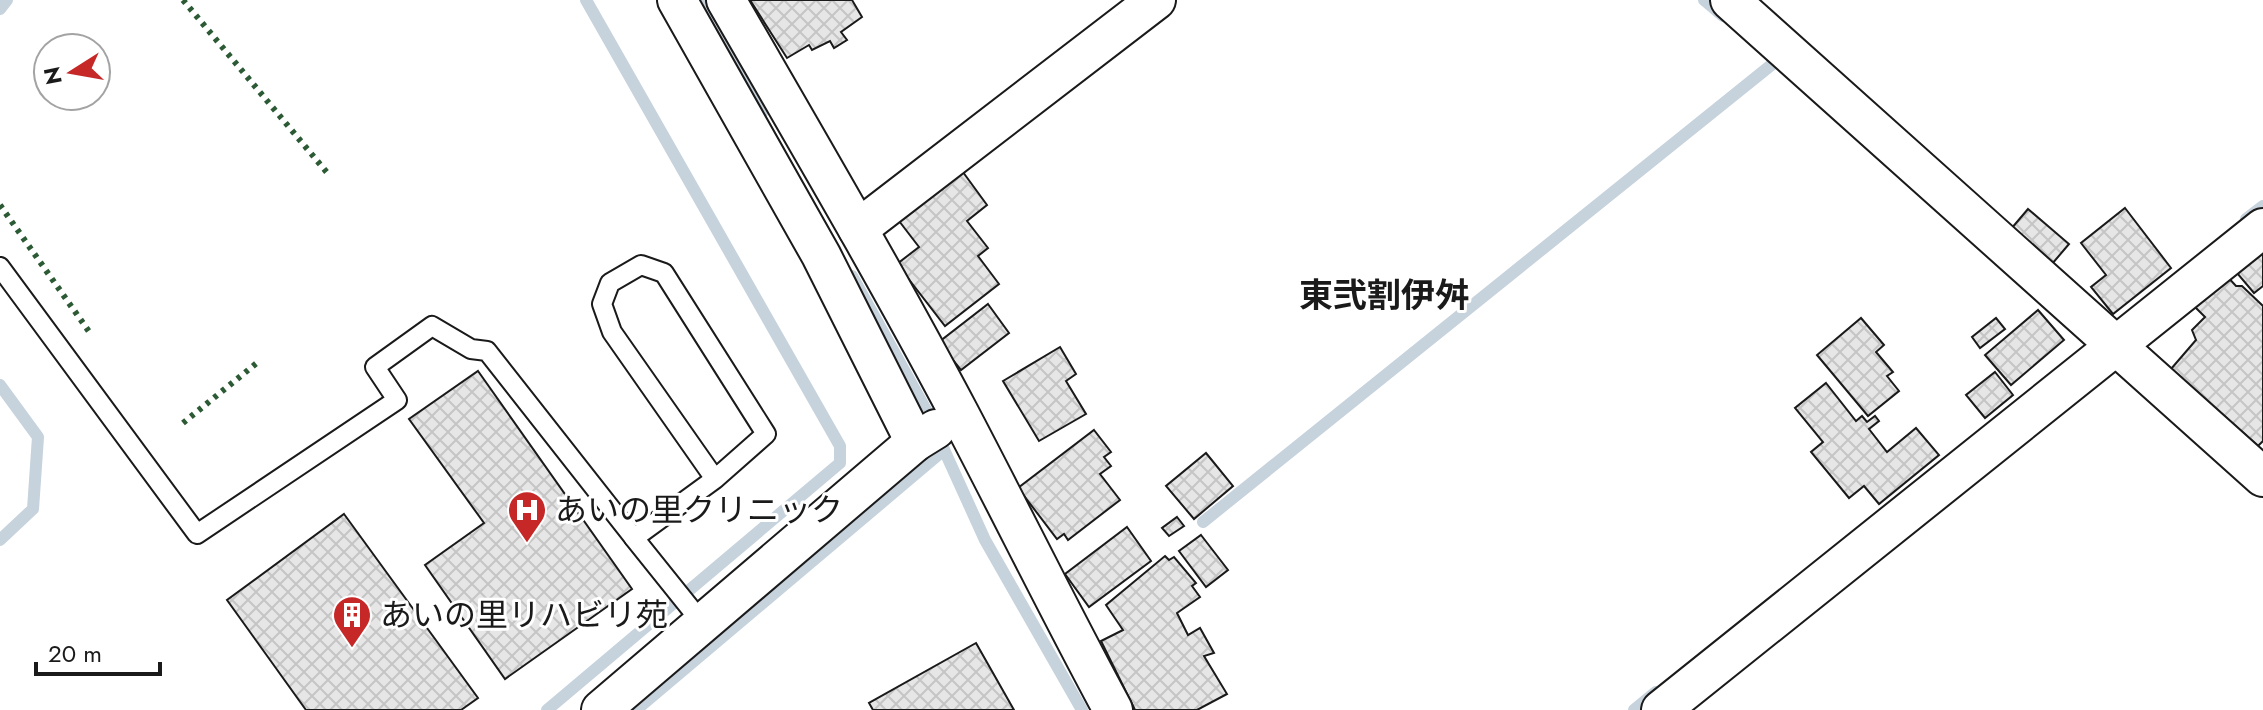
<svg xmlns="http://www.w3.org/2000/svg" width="2263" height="710" font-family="Jost,'Noto Sans JP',sans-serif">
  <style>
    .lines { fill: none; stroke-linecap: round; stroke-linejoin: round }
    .stream { stroke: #c6d2dc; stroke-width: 12 }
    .building { fill: url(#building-cross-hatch); stroke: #1a1a1a; stroke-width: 2 }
    .lane-casing { stroke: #1a1a1a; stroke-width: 22 }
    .street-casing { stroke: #1a1a1a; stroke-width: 42 }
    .lane { stroke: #fff; stroke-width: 18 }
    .street { stroke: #fff; stroke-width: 38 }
    .hedge { stroke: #2b5a34; stroke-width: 6; stroke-dasharray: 4 6; stroke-linecap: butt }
    .labels { text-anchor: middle; stroke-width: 6; stroke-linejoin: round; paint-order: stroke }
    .poi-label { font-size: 32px; fill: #1a1a1a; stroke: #fff; text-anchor: start }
    .neighbourhood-label { font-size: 34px; font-weight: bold; fill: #1a1a1a; stroke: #fff }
  </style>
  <defs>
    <pattern id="building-cross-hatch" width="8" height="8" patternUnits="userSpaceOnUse" patternTransform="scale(2)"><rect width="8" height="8" fill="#e6e6e6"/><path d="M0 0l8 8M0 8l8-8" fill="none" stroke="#c5c5c5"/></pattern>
  </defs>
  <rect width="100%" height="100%" fill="#fff"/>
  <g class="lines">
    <!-- stream -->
    <g class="stream">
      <path d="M700,0l62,113"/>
      <path d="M1704,0l19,16"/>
      <path d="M0,9l7,-9"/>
      <path d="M2246,219l17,-13"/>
      <path d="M852,276l74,134 59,130 97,170"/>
      <path d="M0,385l38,52 -5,72 -33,31"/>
      <path d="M1203,522l572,-460"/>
      <path d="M547,710l293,-247v-17l-254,-446"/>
      <path d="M636,710l308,-260"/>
      <path d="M1634,710l22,-18"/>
    </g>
  </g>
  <!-- building -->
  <g class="building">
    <path d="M750,0h102l10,17 -21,15 6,8 -13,8 -4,-7 -18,9 -3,-5 -22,13z"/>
    <path d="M960,168l27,37 -20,16 21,27 -10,8 21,28 -54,42 -48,-62 22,-17 -23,-30z"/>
    <path d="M2125,208l46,60 -58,46 -22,-27 15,-12 -25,-32z"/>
    <path d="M2028,209l41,35 -17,20 -41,-35z"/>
    <path d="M2263,241v45l-9,7 -23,-27z"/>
    <path d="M2224,273l12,13h6l21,20v135l-5,5 -87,-77 25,-29 -4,-10 13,-13 -14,-14z"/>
    <path d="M988,304l21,29 -48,37 -22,-28z"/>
    <path d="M2038,310l26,30 -53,45 -26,-30z"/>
    <path d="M1861,318l23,27 -8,7 17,20 -6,4 12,15 -31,25 -51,-61z"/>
    <path d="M1996,318l9,11 -25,19 -8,-11z"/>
    <path d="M1060,347l16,27 -10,7 20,33 -47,27 -36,-60z"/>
    <path d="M478,371l154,218 -127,90 -80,-114 59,-42 -75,-104z"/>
    <path d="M1995,372l18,23 -28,23 -19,-23z"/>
    <path d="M1826,383l30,38 6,-5 5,6 8,-6 4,5 -10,8 18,23 29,-24 23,27 -60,49 -15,-18 -15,12 -38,-46 12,-10 -28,-34z"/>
    <path d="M1094,430l17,22 -7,5 7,9 -11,8 20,26 -52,40 -4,-6 -7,5 -39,-51z"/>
    <path d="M1206,453l27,33 -39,33 -28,-33z"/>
    <path d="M344,514l134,184 -17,12h-155l-79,-110z"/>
    <path d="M1177,517l7,9 -15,10 -7,-8z"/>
    <path d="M1127,527l24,34 -62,46 -24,-33z"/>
    <path d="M1201,535l27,35 -22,17 -27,-36z"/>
    <path d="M1165,556l4,4 5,-3 22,26 -4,3 8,11 -23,16 11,22 12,-7 14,25 -10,3 23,38 -30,16h-62l-34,-69 22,-11 -17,-25z"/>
    <path d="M976,643l38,67h-141l-4,-7z"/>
  </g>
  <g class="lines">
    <defs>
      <g id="lane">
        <path d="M0,267l197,267 200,-134 -22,-33 57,-41 39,23 16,2 147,187 81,-59 51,-45 -102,-161 -23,-8 -31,18 -8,21 10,28 103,147"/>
        <path d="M634,538l69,86"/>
      </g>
      <g id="street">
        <path d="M677,0l144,255 94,187"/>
        <path d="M726,0c79,137 159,273 233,413 52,99 101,199 154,297"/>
        <path d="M1730,0l533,477"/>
        <path d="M858,229l298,-229"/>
        <path d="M601,710l314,-268 21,-13"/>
        <path d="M1661,710l602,-482"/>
      </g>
    </defs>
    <!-- lane casing -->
    <use href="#lane" class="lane-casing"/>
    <!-- street casing -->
    <use href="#street" class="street-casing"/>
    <!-- lane -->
    <use href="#lane" class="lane"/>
    <!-- street -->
    <use href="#street" class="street"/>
    <!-- hedge -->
    <g class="hedge">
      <path d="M183,0l146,175"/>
      <path d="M0,205l90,128"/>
      <path d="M183,423l75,-61"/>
    </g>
  </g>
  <!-- icons -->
  <defs>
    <symbol id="hospital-pin" viewBox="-11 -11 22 30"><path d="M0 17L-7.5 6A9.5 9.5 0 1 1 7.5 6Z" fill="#c62828" stroke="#fff"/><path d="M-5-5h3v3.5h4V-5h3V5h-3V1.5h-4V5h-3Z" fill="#fff"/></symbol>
    <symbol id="building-pin" viewBox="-11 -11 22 30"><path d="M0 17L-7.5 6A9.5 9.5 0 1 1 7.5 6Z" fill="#c62828" stroke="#fff"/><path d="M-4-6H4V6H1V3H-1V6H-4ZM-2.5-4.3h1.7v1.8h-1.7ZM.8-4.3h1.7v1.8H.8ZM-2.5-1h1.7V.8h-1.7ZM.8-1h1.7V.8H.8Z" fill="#fff"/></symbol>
  </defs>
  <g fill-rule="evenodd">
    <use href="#hospital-pin" x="505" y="488" width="44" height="60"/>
    <use href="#building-pin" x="330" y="593" width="44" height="60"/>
  </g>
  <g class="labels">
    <!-- poi labels -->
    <g class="poi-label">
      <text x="555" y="521">あいの里クリニック</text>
      <text x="380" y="626">あいの里リハビリ苑</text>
    </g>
    <!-- neighbourhood labels -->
    <g class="neighbourhood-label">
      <text x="1384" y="307">東弐割伊舛</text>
    </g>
  </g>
  <!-- north arrow -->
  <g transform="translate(72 72) rotate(259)"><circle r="38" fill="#ffffff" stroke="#a3a3a3" stroke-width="2"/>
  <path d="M0-6L14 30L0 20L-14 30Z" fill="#c62828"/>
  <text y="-12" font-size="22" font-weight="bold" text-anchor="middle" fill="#1a1a1a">N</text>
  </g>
  <!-- scale -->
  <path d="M36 662v12h124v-12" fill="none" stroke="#1a1a1a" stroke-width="4"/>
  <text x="48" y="662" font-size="24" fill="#1a1a1a" stroke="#ffffff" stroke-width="6" paint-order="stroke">20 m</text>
</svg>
